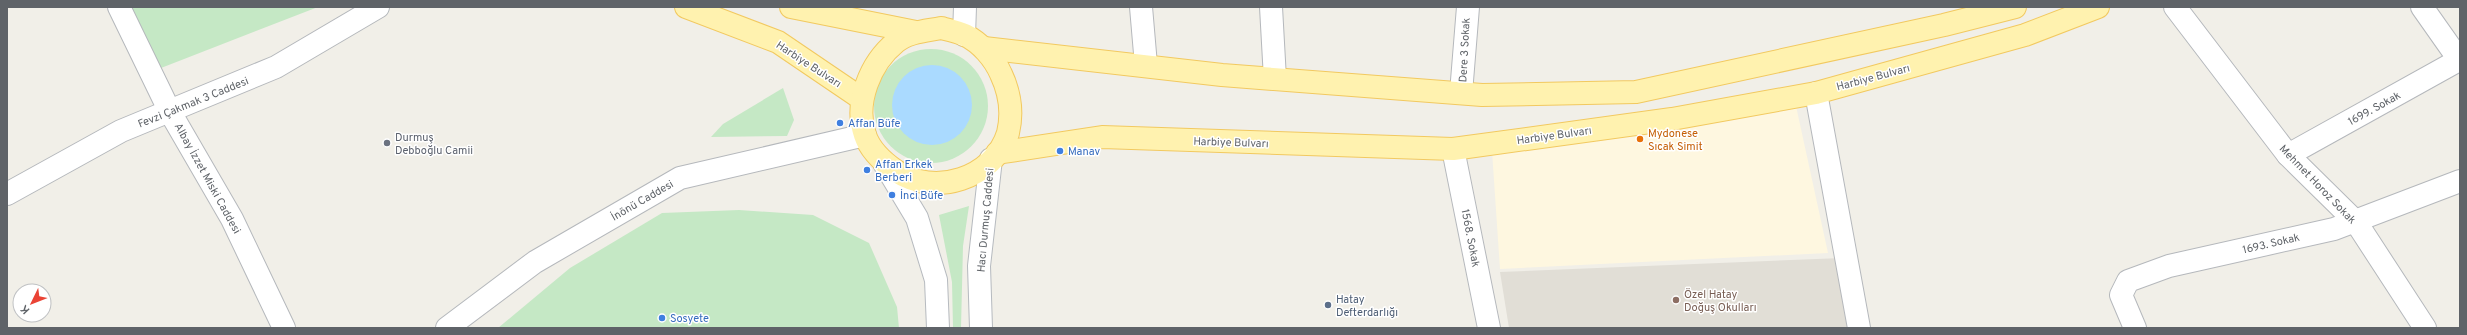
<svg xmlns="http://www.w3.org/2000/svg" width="2467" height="335" font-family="Overpass,sans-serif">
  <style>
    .commercial { fill: #fef7e0 }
    .education { fill: #e1ded6 }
    .green { fill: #c5e8c5 }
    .water { fill: #aadaff }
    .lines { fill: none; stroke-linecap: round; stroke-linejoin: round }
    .minor-casing { stroke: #b5b8bc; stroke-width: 24 }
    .tertiary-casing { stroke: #b5b8bc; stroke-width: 24 }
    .secondary-casing { stroke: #b6babf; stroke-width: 24 }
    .primary-casing { stroke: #f2c960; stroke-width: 24 }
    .minor { stroke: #fff; stroke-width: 22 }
    .tertiary { stroke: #fff; stroke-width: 22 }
    .secondary { stroke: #fff; stroke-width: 22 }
    .primary { stroke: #fff2af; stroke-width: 22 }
    .shop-dot { fill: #3f7fe0; stroke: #fff; stroke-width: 1.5 }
    .food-dot { fill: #e8710a; stroke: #fff; stroke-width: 1.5 }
    .worship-dot { fill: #6b7280; stroke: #fff; stroke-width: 1.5 }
    .education-dot { fill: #8d6e63; stroke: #fff; stroke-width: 1.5 }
    .service-dot { fill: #5c6f8a; stroke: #fff; stroke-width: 1.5 }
    .labels { text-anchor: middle; stroke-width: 3; stroke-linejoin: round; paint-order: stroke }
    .street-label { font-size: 11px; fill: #5f6368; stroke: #fff }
    .shop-label { font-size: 11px; fill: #366cbe; stroke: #fff; text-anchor: start }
    .food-label { font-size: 11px; fill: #c56008; stroke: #fff; text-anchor: start }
    .worship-label { font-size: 11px; fill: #5b616d; stroke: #fff; text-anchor: start }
    .education-label { font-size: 11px; fill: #785e54; stroke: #fff; text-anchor: start }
    .service-label { font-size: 11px; fill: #4e5e75; stroke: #fff; text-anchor: start }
  </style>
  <rect width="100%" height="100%" fill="#f1efe8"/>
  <!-- commercial -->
  <path class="commercial" d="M1796,106l32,147 -328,16 -8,-118z"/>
  <!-- education -->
  <path class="education" d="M1842,258l8,70h-341l-9,-56z"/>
  <!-- green -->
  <g class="green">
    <path d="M131,7h187l-157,61z"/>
    <circle cx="931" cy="106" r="57"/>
    <path d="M783,88l11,32 -7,16 -76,1 12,-13z"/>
    <path d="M969,206l-6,40 -2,82h-8l-1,-46 -13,-67z"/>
    <path d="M739,210l74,5 56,28 28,64 2,21h-401l72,-60 92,-55z"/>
  </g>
  <!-- water -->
  <circle class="water" cx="932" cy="105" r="40"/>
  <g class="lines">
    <defs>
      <g id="minor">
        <path d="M119,7l51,105 62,107 52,109"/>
        <path d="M1141,7l5,58"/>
        <path d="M1271,7l4,72"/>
        <path d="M2175,7l113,148 68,67 69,106"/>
        <path d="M2422,7l38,54"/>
        <path d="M1461,93l7,-86"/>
        <path d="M1816,93l43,235"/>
        <path d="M1453,149l36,179"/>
        <path d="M2288,155l171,-95"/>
        <path d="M2135,328l-14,-33 7,-14 41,-15 165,-37 126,-48"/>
      </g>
      <g id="tertiary">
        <path d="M7,194l114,-63 155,-64 102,-60"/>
        <path d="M447,328l88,-66 145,-84 185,-43"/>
      </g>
      <g id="secondary">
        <path d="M964,35l1,-28"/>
        <path d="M884,163l33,55 19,62 2,48"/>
        <path d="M981,328l-2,-62 12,-107"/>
      </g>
      <g id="primary">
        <path d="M686,7l92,35 84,57"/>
        <path d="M791,7l125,25"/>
        <path d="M941,28c8,2 17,4 24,7 16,8 29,23 36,39 9,19 12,38 7,59 -14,46 -74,64 -112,38 -13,-9 -26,-21 -31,-36 -11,-32 5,-72 31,-93 12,-10 30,-11 45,-14z"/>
        <path d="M984,48l238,27 260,20 154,-3 308,-67 71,-18"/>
        <path d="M997,153l105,-16 351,12 219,-30 144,-26 209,-58 73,-28"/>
      </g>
    </defs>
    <!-- minor casing -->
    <use href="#minor" class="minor-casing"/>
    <!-- tertiary casing -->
    <use href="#tertiary" class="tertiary-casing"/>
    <!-- secondary casing -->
    <use href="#secondary" class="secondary-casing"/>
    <!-- primary casing -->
    <use href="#primary" class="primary-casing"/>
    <!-- minor -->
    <use href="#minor" class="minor"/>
    <!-- tertiary -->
    <use href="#tertiary" class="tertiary"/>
    <!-- secondary -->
    <use href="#secondary" class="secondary"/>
    <!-- primary -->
    <use href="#primary" class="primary"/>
  </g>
  <!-- markers -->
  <g class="shop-dot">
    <circle cx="840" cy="123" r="4"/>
    <circle cx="1060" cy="151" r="4"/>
    <circle cx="867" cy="170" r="4"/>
    <circle cx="892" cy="195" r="4"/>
    <circle cx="662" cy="318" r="4"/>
  </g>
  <circle class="food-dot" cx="1640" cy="139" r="4"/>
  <circle class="worship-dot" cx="387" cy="143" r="4"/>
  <circle class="education-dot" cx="1676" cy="300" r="4"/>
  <circle class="service-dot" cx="1328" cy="305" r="4"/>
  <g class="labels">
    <!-- street labels -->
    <g class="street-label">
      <text transform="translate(1464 50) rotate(-87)" y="4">Dere 3 Sokak</text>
      <text transform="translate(809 64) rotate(33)" y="4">Harbiye Bulvarı</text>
      <text transform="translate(1873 77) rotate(-15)" y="4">Harbiye Bulvarı</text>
      <text transform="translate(193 102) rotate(-22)" y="4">Fevzi Çakmak 3 Caddesi</text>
      <text transform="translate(2374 108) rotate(-29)" y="4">1699. Sokak</text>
      <text transform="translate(1554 135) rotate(-8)" y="4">Harbiye Bulvarı</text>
      <text transform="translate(1231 142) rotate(2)" y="4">Harbiye Bulvarı</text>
      <text transform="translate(208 178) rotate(61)" y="4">Albay İzzet Miski Caddesi</text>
      <text transform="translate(2318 184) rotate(46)" y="4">Mehmet Horoz Sokak</text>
      <text transform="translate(642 200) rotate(-30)" y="4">İnönü Caddesi</text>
      <text transform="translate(985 220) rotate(-85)" y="4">Hacı Durmuş Caddesi</text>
      <text transform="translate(1471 238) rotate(79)" y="4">1568. Sokak</text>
      <text transform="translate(2271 243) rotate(-13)" y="4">1693. Sokak</text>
    </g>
    <!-- shop labels -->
    <g class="shop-label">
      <text x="848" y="127">Affan Büfe</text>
      <text x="1068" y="155">Manav</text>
      <text x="875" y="168">Affan Erkek<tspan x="875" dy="13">Berberi</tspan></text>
      <text x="900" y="199">İnci Büfe</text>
      <text x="670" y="322">Sosyete</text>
    </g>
    <!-- food labels -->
    <g class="food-label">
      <text x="1648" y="137">Mydonese<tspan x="1648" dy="13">Sıcak Simit</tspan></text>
    </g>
    <!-- worship labels -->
    <g class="worship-label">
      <text x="395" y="141">Durmuş<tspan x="395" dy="13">Debboğlu Camii</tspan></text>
    </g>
    <!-- education labels -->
    <g class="education-label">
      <text x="1684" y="298">Özel Hatay<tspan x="1684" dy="13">Doğuş Okulları</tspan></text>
    </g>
    <!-- service labels -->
    <g class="service-label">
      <text x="1336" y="303">Hatay<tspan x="1336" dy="13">Defterdarlığı</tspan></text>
    </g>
  </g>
  <!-- border -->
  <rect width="2467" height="335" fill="none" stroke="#5f6368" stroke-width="16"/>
  <!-- north arrow -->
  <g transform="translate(32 303) rotate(227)"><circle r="19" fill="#ffffff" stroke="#bfc1c3"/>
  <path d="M0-3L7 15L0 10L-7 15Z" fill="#ea4335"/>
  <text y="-6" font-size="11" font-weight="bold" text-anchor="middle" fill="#5f6368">K</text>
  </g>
</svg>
